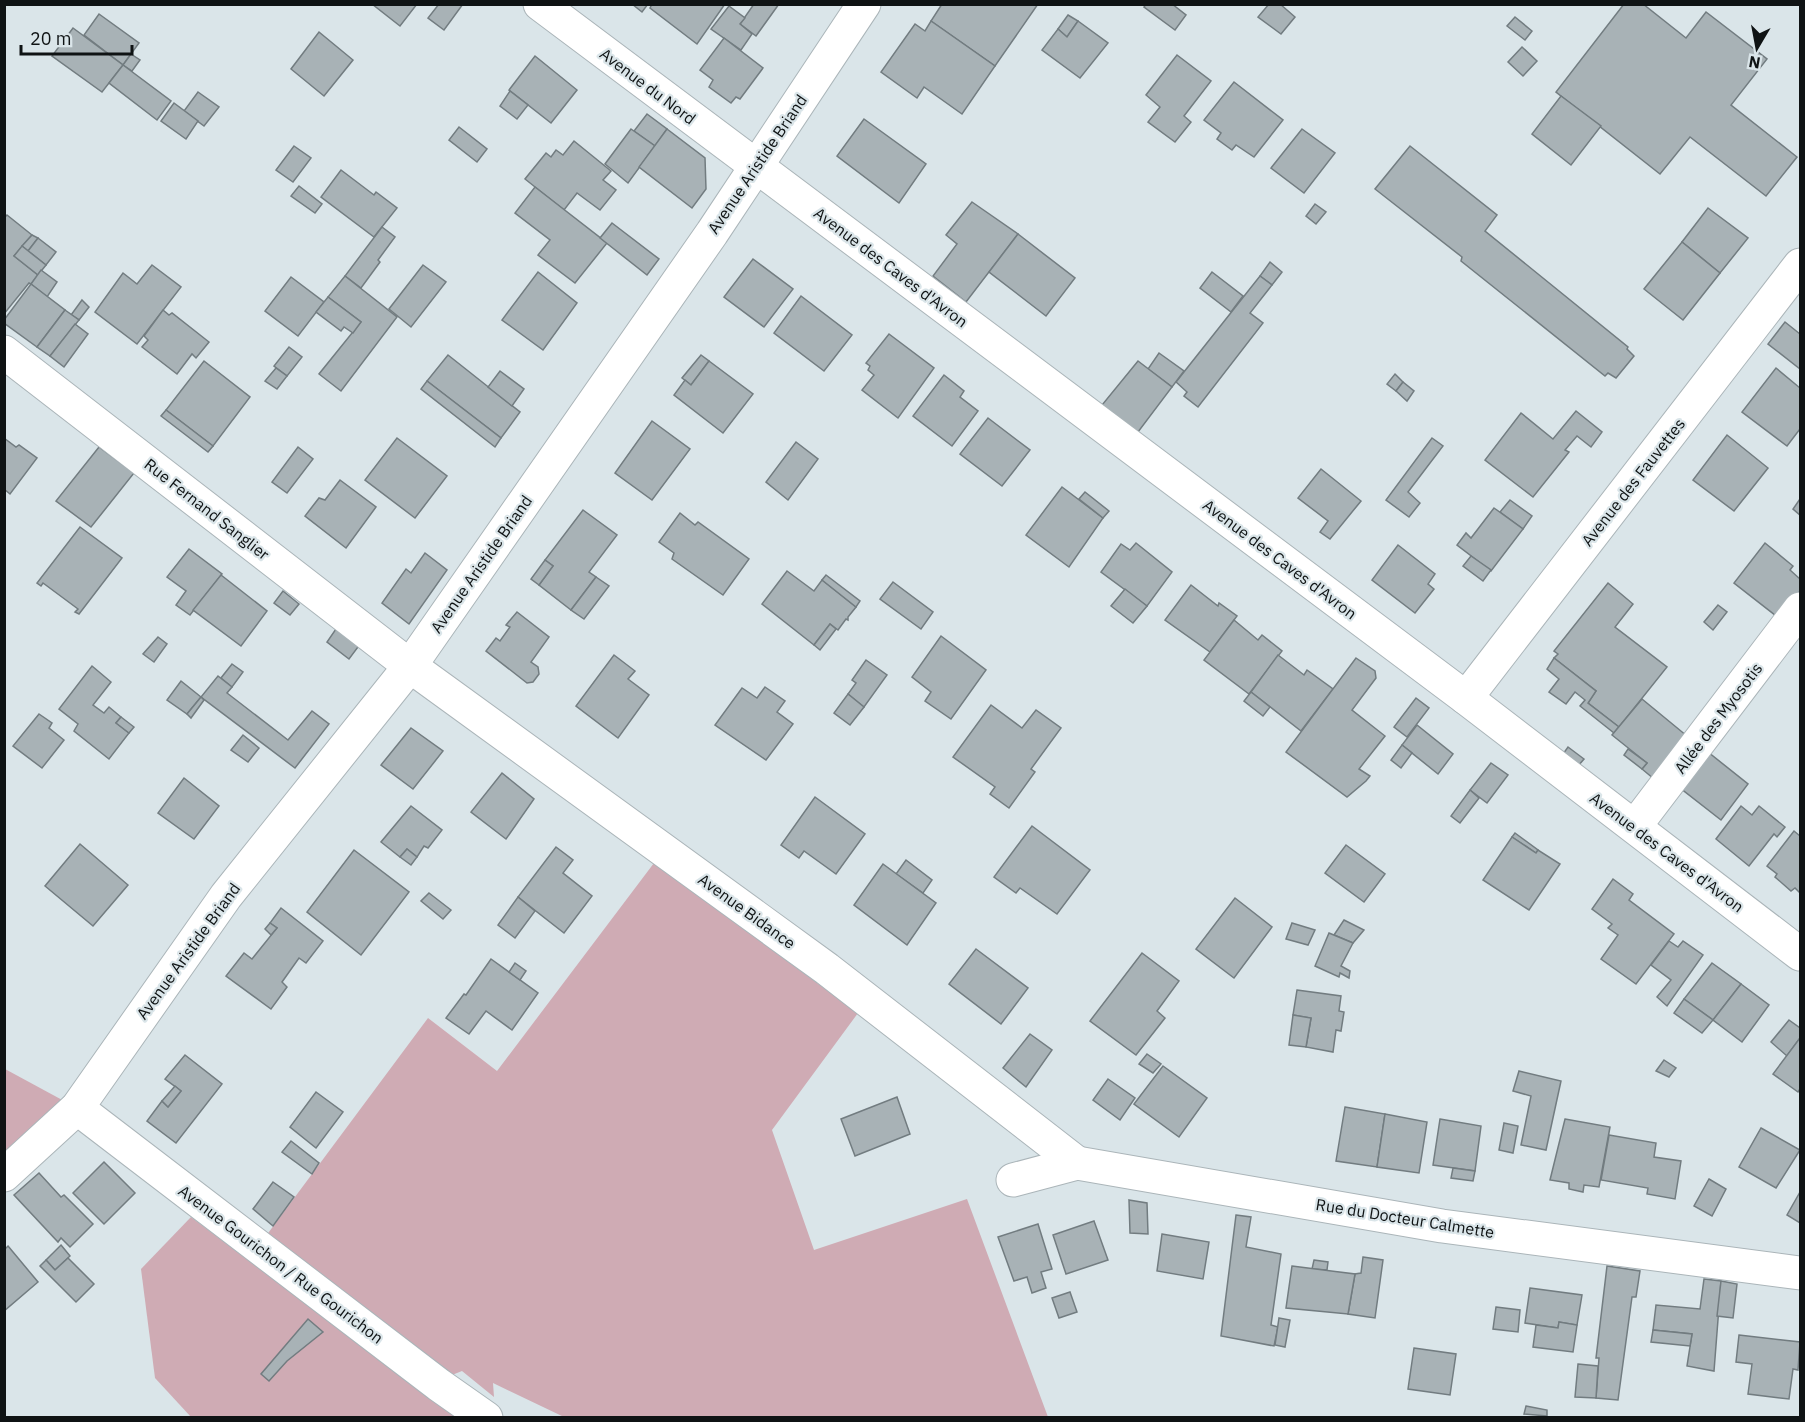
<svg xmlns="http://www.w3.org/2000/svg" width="1805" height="1422" font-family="'IBM Plex Sans',sans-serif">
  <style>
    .green { fill: #cfabb4 }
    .building { fill: #a8b2b6; stroke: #727c80; stroke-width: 1.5 }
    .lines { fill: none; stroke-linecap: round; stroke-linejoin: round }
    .minor-casing { stroke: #abb5b9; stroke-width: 35 }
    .minor { stroke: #fff; stroke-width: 33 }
    .labels { text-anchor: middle; stroke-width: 4.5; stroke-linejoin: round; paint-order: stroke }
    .street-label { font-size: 16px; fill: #0f1314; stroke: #dae5e9 }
  </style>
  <rect width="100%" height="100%" fill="#dae5e9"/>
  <!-- green -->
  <g class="green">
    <path d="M654,863l204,150 -86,117 42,120 153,-51 81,218h-484l-71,-34 1,14 -32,-26 -20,8 -182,-135 168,-226 69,53z"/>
    <path d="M5,1069l72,39 -72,67z"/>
    <path d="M191,1217l265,200h-265l-36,-39 -14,-109z"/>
  </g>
  <!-- building -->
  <g class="building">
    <path d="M372,4h45l-17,22z"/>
    <path d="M439,4h24l-19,26 -16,-12z"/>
    <path d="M632,4h16l-6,8z"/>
    <path d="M652,4h73l-28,40 -47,-36z"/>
    <path d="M754,4h25l-23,32 -16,-12z"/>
    <path d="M942,4h96l-43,62 -64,-45z"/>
    <path d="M1146,4h26l14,11 -11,15 -31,-23z"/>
    <path d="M1269,4h11l15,13 -14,17 -23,-17z"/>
    <path d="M1624,4h19l43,34 20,-26 61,47 -36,46 66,52 -31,39 -76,-59 -30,37 -104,-82z"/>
    <path d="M729,6l16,12 -5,6 12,10 -11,16 -30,-21z"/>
    <path d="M99,14l40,29 -16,22 -39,-30z"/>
    <path d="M1068,15l10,6 -11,16 -9,-8z"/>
    <path d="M1515,17l17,14 -7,9 -18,-14z"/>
    <path d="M931,21l64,45 -33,48 -38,-27 -7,11 -36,-26 34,-48 10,7z"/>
    <path d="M1078,21l30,22 -28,35 -38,-28 16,-21 9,8z"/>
    <path d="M73,28l50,37 -21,27 -50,-36z"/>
    <path d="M319,32l34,28 -29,36 -33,-27z"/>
    <path d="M724,38l39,30 -23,31 -4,-2 -5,6 -22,-16 4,-7 -13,-10z"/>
    <path d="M1522,47l15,14 -14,15 -15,-14z"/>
    <path d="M131,54l9,6 -8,11 -9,-6z"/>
    <path d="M1177,55l34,26 -27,35 7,6 -16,20 -27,-20 12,-15 -14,-12z"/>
    <path d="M535,56l42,34 -26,33 -42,-33z"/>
    <path d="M123,65l48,36 -14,19 -48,-37z"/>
    <path d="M1234,82l49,38 -29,37 -18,-12 -4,5 -15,-11 4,-6 -17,-13z"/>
    <path d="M510,91l18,14 -11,14 -17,-13z"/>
    <path d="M198,92l21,15 -15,19 -20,-15z"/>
    <path d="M1561,96l40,30 -30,39 -39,-31z"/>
    <path d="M174,103l24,18 -12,18 -25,-18z"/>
    <path d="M647,114l20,15 -12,17 -21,-15z"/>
    <path d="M864,119l62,45 -27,39 -62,-47z"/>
    <path d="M459,127l28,22 -10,13 -28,-22z"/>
    <path d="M631,129l24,17 -27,37 -23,-19z"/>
    <path d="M667,129l38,29 1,31 -14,19 -53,-41z"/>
    <path d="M1302,129l33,24 -31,40 -33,-25z"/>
    <path d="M574,141l37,30 -8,9 13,10 -16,20 -23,-17 -13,17 -39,-31 21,-26 5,4 5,-7 7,5z"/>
    <path d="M294,146l17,12 -18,24 -17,-12z"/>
    <path d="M1410,146l87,69 -12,16 143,116 -1,2 7,7 -18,22 -8,-5 -3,3 -144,-115 1,-4 -87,-68z"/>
    <path d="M341,170l33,25 2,-3 21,16 -23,29 -53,-40z"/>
    <path d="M299,186l23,18 -7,9 -24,-17z"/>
    <path d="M535,187l72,56 -32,40 -37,-28 12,-15 -35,-27z"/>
    <path d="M972,202l46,32 -52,68 -33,-26 24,-32 -11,-9z"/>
    <path d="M1315,204l11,8 -10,12 -10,-8z"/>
    <path d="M1708,208l40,30 -28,35 -38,-31z"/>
    <path d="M7,215l25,20 -18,21 24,19 -7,9 -2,-1 -25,31v-96z"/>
    <path d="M612,223l47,36 -12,16 -47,-37z"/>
    <path d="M382,227l13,10 -17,23 2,2 -19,26 -16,-12z"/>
    <path d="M1018,234l57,44 -29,38 -57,-44z"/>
    <path d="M32,235l6,3 -10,13 -6,-5z"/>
    <path d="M38,238l18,14 -10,13 -18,-14z"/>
    <path d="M1682,242l38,31 -37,47 -39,-31z"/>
    <path d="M22,246l24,19 -8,10 -24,-19z"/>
    <path d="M753,259l40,30 -29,38 -40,-30z"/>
    <path d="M1270,262l12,10 -10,13 -12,-9z"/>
    <path d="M152,265l29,22 -44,57 -42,-32 28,-39 14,11z"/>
    <path d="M423,265l23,17 -35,45 -22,-18z"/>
    <path d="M41,270l16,12 -10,15 -16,-13z"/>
    <path d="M538,272l39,31 -34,47 -41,-30z"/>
    <path d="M1212,272l31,24 -12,16 -31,-24z"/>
    <path d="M345,276l52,41 -56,74 -22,-17 42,-52 -33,-25z"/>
    <path d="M1260,276l12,9 -22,28 13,10 -65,84 -14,-11 3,-4 -11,-10z"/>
    <path d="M291,277l33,25 -26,34 -33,-25z"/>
    <path d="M31,284l34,26 -28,37 -33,-24v-3z"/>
    <path d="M801,296l51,39 -28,36 -50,-38z"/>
    <path d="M328,297l33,25 -8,11 -9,-6 -3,4 -25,-19z"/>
    <path d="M82,300l7,7 -10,13 -8,-5z"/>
    <path d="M65,310l14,10 -29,36 -13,-9z"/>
    <path d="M163,310l6,5 3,-2 37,29 -13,16 -4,-4 -15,20 -35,-27 6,-7 -4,-4z"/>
    <path d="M1785,322l15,12v35l-32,-25z"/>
    <path d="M75,324l13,10 -24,33 -14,-11z"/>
    <path d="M889,334l45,34 -36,50 -36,-28 12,-15 -6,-5 2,-4 -4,-3z"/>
    <path d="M289,347l13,10 -15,19 -13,-10z"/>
    <path d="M1159,353l25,18 -12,16 -24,-18z"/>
    <path d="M448,355l72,57 -19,26 -74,-57z"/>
    <path d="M701,355l8,6 -18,24 -9,-7z"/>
    <path d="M204,361l46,36 -37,49 -47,-36z"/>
    <path d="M709,361l44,33 -30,39 -49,-38 11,-15 6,5z"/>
    <path d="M1138,361l34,26 -34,45 -36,-27z"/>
    <path d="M276,368l11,8 -10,13 -12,-8z"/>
    <path d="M1776,368l24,20v41l-13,17 -45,-34z"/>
    <path d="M500,371l24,18 -12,17 -24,-19z"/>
    <path d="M1395,374l8,8 -7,9 -9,-7z"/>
    <path d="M944,375l20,16 -4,6 18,14 -26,35 -39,-30z"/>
    <path d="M427,381l74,57 -6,9 -74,-58z"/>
    <path d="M1403,382l11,9 -7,10 -11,-10z"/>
    <path d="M166,410l47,36 -5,6 -47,-36z"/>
    <path d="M1576,411l26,21 -11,15 -14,-11 -12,14 4,2 -36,45 -48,-37 36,-47 32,26z"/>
    <path d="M988,418l42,32 -28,36 -42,-32z"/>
    <path d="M652,421l38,28 -38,51 -37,-27z"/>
    <path d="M1727,435l41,33 -34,43 -41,-31z"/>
    <path d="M4,438l12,9 3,-2 18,13 -27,36 -6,-5z"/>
    <path d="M397,438l50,38 -32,42 -50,-38z"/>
    <path d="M1432,438l11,8 -35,46 12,11 -11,14 -23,-17z"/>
    <path d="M796,442l22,17 -30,41 -22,-18z"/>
    <path d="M99,447l35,26 -43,54 -35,-26z"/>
    <path d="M298,447l15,12 -26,34 -15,-11z"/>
    <path d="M1321,469l40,32 -31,38 -10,-7 8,-11 -30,-23z"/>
    <path d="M340,480l36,27 -30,41 -41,-32 14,-18 6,2z"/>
    <path d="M1062,487l41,31 -34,49 -43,-32z"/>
    <path d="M1085,492l24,19 -6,7 -24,-19z"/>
    <path d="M1800,499v16l-7,-6z"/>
    <path d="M1510,500l22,16 -9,13 -23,-17z"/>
    <path d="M1494,508l29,21 -32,42 -34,-26 9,-12 5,5z"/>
    <path d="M583,510l34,25 -28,37 7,5 -25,33 -32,-25 14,-19 -8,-6z"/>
    <path d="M680,513l15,12 3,-3 51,37 -26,36 -51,-36 2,-6 -15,-11z"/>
    <path d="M80,527l42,31 -43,56 -4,-2 3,-3 -35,-26 -2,3 -4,-3z"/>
    <path d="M1136,543l36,29 -25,34 -46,-34 20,-28 9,6z"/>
    <path d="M1765,543l28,23 -3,4 10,9v12l-20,28 -46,-36z"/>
    <path d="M1398,545l37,29 -7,10 6,5 -19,24 -43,-33z"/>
    <path d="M189,549l33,25 -32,41 -14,-10 10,-14 -19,-14z"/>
    <path d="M425,553l22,17 -38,54 -27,-21 24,-34 5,4z"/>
    <path d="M1471,556l20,14 -8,11 -20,-15z"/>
    <path d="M545,560l8,6 -14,19 -8,-6z"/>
    <path d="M787,571l27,20 8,-11 34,27 -8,10v3l-2,-1 -8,11 -8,-6 -16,21 -52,-41z"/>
    <path d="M221,575l46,36 -26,35 -48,-36z"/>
    <path d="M826,575l34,26 -4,6 -34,-27z"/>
    <path d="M596,577l13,9 -25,33 -13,-9z"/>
    <path d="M893,582l40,30 -12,17 -41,-30z"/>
    <path d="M1608,583l25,21 -18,23 52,40 -48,60 -31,-24 8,-12 -42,-33 4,-4 -4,-3z"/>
    <path d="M1191,585l27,21 1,-3 18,13 -27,36 -45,-32z"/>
    <path d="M1125,589l22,17 -14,17 -22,-17z"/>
    <path d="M283,591l16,13 -9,11 -16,-12z"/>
    <path d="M1718,605l9,7 -14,18 -9,-8z"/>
    <path d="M517,612l32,25 -18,25 7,5 1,7 -6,8 -6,1 -41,-32 10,-13 4,3 10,-14 -4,-2z"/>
    <path d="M1234,620l24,20 4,-5 20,16 -33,43 -45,-34z"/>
    <path d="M830,624l6,5 -16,21 -6,-5z"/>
    <path d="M338,626l23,17 -12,16 -22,-17z"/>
    <path d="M941,636l45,34 -35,49 -26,-18 6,-9 -19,-15z"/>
    <path d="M158,637l9,7 -13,18 -11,-8z"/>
    <path d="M614,655l21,16 -7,8 21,16 -31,43 -42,-32z"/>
    <path d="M1278,655l26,20 3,-5 26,19 -32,42 -50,-39z"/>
    <path d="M1356,658l19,13 1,7 -24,32 33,26 -26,33 11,7 -4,5 -19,16 -61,-45z"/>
    <path d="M1554,658l42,33 -8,12 31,24 -5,6 -34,-27 5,-6 -10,-8 -9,12 -17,-12 10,-13 -12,-10z"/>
    <path d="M866,660l21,15 -23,32 -16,-13 8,-11 -4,-3z"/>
    <path d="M232,664l11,8 -11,15 -11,-9z"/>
    <path d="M92,666l19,16 -18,23 11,8 5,-6 12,10 -5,6 13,10 -20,26 -35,-28 4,-7 -19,-15z"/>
    <path d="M218,676l14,11 -5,6 61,47 24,-29 17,13 -34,44 -94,-71z"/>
    <path d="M181,681l20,16 -14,17 -20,-14z"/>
    <path d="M765,687l20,14 -8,11 16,12 -27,36 -51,-35 27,-37 15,10z"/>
    <path d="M1251,692l19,15 -7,9 -19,-15z"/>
    <path d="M848,694l16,13 -14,18 -16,-12z"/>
    <path d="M201,697l3,3 -13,18 -4,-4z"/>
    <path d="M1416,698l13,10 -22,29 -13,-10z"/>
    <path d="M1642,699l45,37 -33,43 -12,-10 5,-6 -35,-28z"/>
    <path d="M991,705l31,23 14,-18 25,18 -30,41 4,3 -26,36 -19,-14 5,-7 -42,-30z"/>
    <path d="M39,714l13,9 -3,5 15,12 -22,28 -29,-22z"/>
    <path d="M121,717l13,10 -5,6 -13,-10z"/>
    <path d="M1417,725l36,29 -15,20 -36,-29z"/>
    <path d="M411,728l32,23 -30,38 -32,-24z"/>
    <path d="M243,735l16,13 -11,14 -17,-12z"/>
    <path d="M1402,745l10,8 -11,15 -10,-8z"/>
    <path d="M1568,747l16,12 -6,7 -15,-12z"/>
    <path d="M1703,748l45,36 -27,36 -46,-36z"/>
    <path d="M1628,749l19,14 -5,6 -18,-14z"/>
    <path d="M1491,763l17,12 -21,28 -17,-13z"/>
    <path d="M502,773l32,26 -28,40 -35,-27z"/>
    <path d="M184,778l35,28 -25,33 -36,-26z"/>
    <path d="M1470,790l9,8 -19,25 -9,-7z"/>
    <path d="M815,797l50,37 -29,40 -32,-23 -5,7 -18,-13z"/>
    <path d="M411,806l31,24 -14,18 -4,-2 -7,11 -10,-8 -7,8 -19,-15z"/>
    <path d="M1741,806l11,9 7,-9 26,21 -8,10 -3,-3 -25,32 -33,-27z"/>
    <path d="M1032,826l58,44 -33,44 -37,-26 -4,5 -22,-16z"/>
    <path d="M1794,831l6,5v57l-5,-5 -4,3 -16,-14 2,-3 -10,-8z"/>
    <path d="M1515,833l23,17 -2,3 -24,-16z"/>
    <path d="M1512,837l24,16 2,-3 22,14 -31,46 -46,-30z"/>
    <path d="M80,844l48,41 -35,41 -48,-40z"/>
    <path d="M1346,845l39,29 -21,28 -39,-29z"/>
    <path d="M556,847l17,13 -10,13 29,23 -28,37 -46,-36z"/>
    <path d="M407,849l10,8 -6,8 -11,-8z"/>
    <path d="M354,850l55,42 -48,63 -54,-43z"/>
    <path d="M906,860l26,20 -9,13 -27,-19z"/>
    <path d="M883,864l53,39 -29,42 -53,-40z"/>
    <path d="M1613,879l20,15 -4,6 45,34 -38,50 -35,-25 17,-24 -10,-7 4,-4 -20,-15z"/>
    <path d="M429,893l22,17 -8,9 -22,-18z"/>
    <path d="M518,897l17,14 -20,27 -17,-13z"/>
    <path d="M1235,898l37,29 -38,51 -38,-29z"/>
    <path d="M281,908l42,33 -17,22 -7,-5 -17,24 5,5 -16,22 -45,-33 18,-23 8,6 25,-31 -7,-5z"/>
    <path d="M1344,920l20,10 -11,13 -19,-8z"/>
    <path d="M270,923l7,5 -6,7 -6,-6z"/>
    <path d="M1292,923l23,7 -7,15 -22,-6z"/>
    <path d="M1329,933l24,10 -12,23 9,5 -1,7 -9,-5 -1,4 -24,-11z"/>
    <path d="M1669,941l9,6 5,-6 20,14 -36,51 -10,-9 14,-17 -20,-15z"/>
    <path d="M976,949l52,39 -27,36 -52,-40z"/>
    <path d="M1142,953l37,28 -22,30 8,7 -29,37 -46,-34z"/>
    <path d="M491,959l47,34 -26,37 -26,-19 -17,23 -23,-16 18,-24 2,1z"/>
    <path d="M515,963l11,8 -6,9 -11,-8z"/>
    <path d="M1712,963l29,21 -28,36 -29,-21z"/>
    <path d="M1741,984l28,21 -27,37 -29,-22z"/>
    <path d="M1297,990l44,6 -2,15 5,1 -3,19 -5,-1 -3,22 -27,-5 5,-29 -18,-3z"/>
    <path d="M1684,999l29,21 -11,13 -28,-20z"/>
    <path d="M1293,1015l18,3 -5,29 -17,-2z"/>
    <path d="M1789,1020l11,8v10l-13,18 -16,-14z"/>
    <path d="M1030,1034l22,16 -26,37 -23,-19z"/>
    <path d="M1800,1038v51l-2,3 -25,-18z"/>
    <path d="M1147,1054l14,10 -8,9 -14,-9z"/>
    <path d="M185,1055l37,29 -46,59 -29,-22 15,-20 6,6 13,-16 -16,-12z"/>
    <path d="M1664,1060l12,8 -7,9 -13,-6z"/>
    <path d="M1163,1066l44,32 -28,39 -45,-33z"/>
    <path d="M1519,1071l42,10 -15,69 -25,-5 10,-49 -18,-5z"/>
    <path d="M1108,1079l27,19 -15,22 -27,-20z"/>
    <path d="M175,1086l6,5 -13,16 -6,-6z"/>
    <path d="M316,1092l27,20 -27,36 -26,-21z"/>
    <path d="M897,1097l13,37 -55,22 -14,-37z"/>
    <path d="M1345,1107l40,7 -8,53 -41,-6z"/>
    <path d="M1385,1114l42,8 -8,51 -42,-6z"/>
    <path d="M1440,1119l41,7 -6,45 -42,-6z"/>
    <path d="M1565,1119l45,8 -11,60 -15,-2 -1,7 -14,-3v-6l-19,-3z"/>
    <path d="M1504,1123l14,3 -5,27 -14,-3z"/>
    <path d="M1761,1128l39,22 -24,38 -37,-21z"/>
    <path d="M1609,1135l47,8 -2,14 27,4 -6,38 -28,-5 1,-6 -47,-8z"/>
    <path d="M291,1141l28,22 -7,11 -30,-22z"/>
    <path d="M104,1162l31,31 -31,31 -31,-31z"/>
    <path d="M1453,1168l22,3 -2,10 -22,-3z"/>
    <path d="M39,1173l22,24 3,-2 29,29 -23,23 -9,-9 -3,4 -44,-47z"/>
    <path d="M1709,1179l17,10 -14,27 -18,-10z"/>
    <path d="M273,1182l21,15 -21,29 -20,-17z"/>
    <path d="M1800,1192v31l-13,-8z"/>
    <path d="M1129,1200l18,3 1,31 -18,-1z"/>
    <path d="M1236,1215l15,2 -5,30 35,7 -10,71 7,2 -4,19 -53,-10z"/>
    <path d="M1094,1221l14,39 -42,14 -13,-39z"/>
    <path d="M1038,1224l14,45 -11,3 5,16 -14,5 -5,-16 -13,4 -16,-44z"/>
    <path d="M1162,1234l47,8 -6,37 -46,-8z"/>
    <path d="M61,1245l9,11 -15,14 -9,-10z"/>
    <path d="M8,1246l30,36 -34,29v-61z"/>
    <path d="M1363,1257l20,3 -8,58 -27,-4 7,-40 6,-1z"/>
    <path d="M68,1258l26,26 -18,18 -36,-36 6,-6 9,10z"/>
    <path d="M1314,1260l14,2 -1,8 -15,-1z"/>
    <path d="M1292,1266l63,8 -7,40 -62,-6z"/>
    <path d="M1607,1266l33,5 -4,26h-4l-14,103 -22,-2 3,-40h-3z"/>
    <path d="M1704,1279l17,2 -7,90 -27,-5 5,-32 -39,-4 3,-25 44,4z"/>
    <path d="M1721,1281l16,3 -4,34 -16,-2z"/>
    <path d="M1530,1288l52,7 -5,30 -18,-3 -1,6 -33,-5z"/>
    <path d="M1070,1292l7,20 -18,6 -7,-20z"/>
    <path d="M1496,1307l24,3 -2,22 -25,-3z"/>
    <path d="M1279,1318l11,2 -5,27 -10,-2z"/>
    <path d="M308,1319l15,13 -36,29 -18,20 -8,-7z"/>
    <path d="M1559,1322l18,3 -4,27 -40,-5 3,-22 22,3z"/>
    <path d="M1653,1330l39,4 -2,12 -39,-4z"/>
    <path d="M1739,1335l61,7 -2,28 -5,-1 -4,30 -41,-5 4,-30 -16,-2z"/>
    <path d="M1414,1348l42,6 -6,41 -42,-6z"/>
    <path d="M1578,1364l20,2 -2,32 -21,-1z"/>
    <path d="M1526,1406l21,4v6l-23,-2z"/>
  </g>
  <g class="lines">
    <defs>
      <g id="minor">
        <path d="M540,4l926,694 334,256"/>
        <path d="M4,352l406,314 417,303 250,194"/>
        <path d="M1466,698l334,-433"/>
        <path d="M1635,826l165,-217"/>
        <path d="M77,1108l362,277 47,33"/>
        <path d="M4,1175l73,-67 149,-212 184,-230 302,-433 152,-229"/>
        <path d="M1013,1180l64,-17 365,63 358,47"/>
      </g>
    </defs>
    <!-- minor casing -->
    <use href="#minor" class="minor-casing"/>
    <!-- minor -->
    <use href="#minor" class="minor"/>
  </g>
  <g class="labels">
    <!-- street labels -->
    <g class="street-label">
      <text transform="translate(648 86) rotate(37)" y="6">Avenue du Nord</text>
      <text transform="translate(757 164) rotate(-56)" y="6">Avenue Aristide Briand</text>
      <text transform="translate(891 267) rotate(37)" y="6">Avenue des Caves d'Avron</text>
      <text transform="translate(1633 482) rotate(-52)" y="6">Avenue des Fauvettes</text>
      <text transform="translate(207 509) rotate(38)" y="6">Rue Fernand Sanglier</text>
      <text transform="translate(1280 559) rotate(37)" y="6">Avenue des Caves d'Avron</text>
      <text transform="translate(481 564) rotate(-55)" y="6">Avenue Aristide Briand</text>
      <text transform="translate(1718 718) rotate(-53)" y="6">Allée des Myosotis</text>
      <text transform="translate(1667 852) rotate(37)" y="6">Avenue des Caves d'Avron</text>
      <text transform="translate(747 911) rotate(36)" y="6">Avenue Bidance</text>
      <text transform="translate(188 951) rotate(-54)" y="6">Avenue Aristide Briand</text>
      <text transform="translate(1405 1218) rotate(9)" y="6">Rue du Docteur Calmette</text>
      <text transform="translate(281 1264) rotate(37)" y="6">Avenue Gourichon / Rue Gourichon</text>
    </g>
  </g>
  <!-- border -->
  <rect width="1805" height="1422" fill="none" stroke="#0f1314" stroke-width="12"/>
  <!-- north arrow -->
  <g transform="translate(1757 48) rotate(190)" stroke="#dae5e9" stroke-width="4.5" paint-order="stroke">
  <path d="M0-4.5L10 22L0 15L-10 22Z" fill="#0f1314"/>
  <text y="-9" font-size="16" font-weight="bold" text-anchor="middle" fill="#0f1314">N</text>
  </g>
  <!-- scale -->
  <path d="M21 45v9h111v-9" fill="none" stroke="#0f1314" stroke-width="3"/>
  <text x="30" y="45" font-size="18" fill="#0f1314" stroke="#dae5e9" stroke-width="4.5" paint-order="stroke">20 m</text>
</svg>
